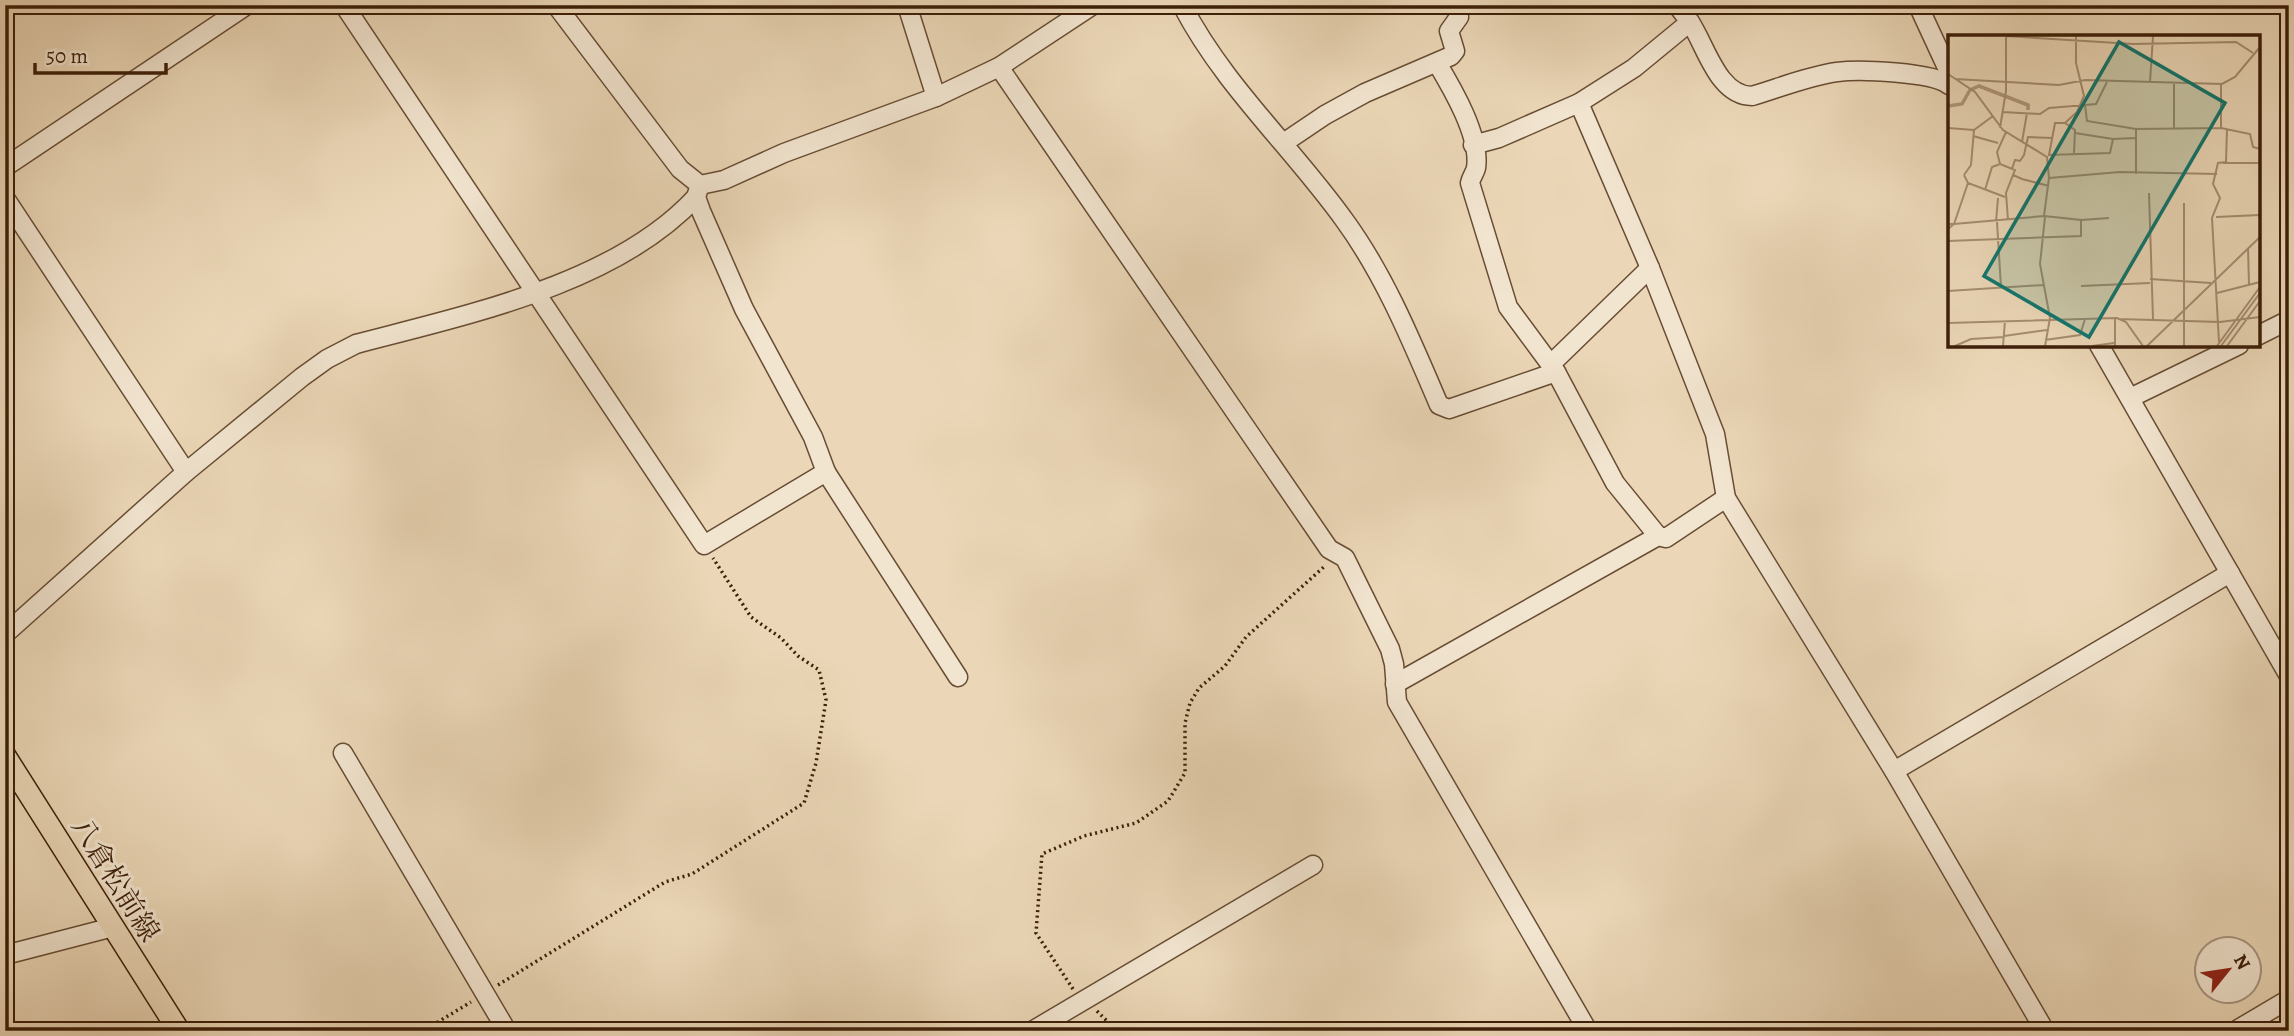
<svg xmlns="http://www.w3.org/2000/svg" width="2294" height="1036" font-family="Alegreya,'Noto Serif JP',serif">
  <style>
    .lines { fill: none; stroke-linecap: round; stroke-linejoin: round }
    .minor-casing { stroke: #684d34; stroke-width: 21 }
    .major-casing { stroke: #3c1f09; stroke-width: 24 }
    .path { stroke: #3c1f09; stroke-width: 3.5; stroke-dasharray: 2 3.5; stroke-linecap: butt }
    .minor { stroke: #f2e5d0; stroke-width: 18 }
    .major { stroke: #ebd7b7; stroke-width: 21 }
    .labels { text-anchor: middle; stroke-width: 6; stroke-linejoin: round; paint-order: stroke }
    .street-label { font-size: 28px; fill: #3c1f09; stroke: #f2e5d0 }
    .inset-river { fill: none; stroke: #b0987c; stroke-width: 3.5 }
    .inset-road { fill: none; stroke: #a58d71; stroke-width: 2 }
    .view { fill: #0f766e; fill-opacity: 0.15; stroke: #0f766e; stroke-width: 3.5 }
    .inset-edge { fill: none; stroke: #3c1f09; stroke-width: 3.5 }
  </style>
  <rect width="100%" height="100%" fill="#ebd7b7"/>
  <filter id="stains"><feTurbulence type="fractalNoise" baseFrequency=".00286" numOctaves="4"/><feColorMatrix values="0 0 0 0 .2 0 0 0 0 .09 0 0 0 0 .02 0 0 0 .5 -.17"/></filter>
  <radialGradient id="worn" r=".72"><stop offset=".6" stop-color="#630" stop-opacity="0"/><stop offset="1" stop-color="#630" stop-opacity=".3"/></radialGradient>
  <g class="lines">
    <defs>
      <g id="minor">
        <path d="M344,5l360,540 122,-73 -13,-35 -69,-128 -43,-98 -5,-14 4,-12"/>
        <path d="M556,5l124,164 20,16 24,-5 60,-27 152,-56 63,-30 94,-62"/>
        <path d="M907,5l29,92"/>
        <path d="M1182,5c42,81 110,142 163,216 40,55 67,121 94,184l10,4 107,-37 59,111 43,53"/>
        <path d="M1677,5l13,17 -56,46 -55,35 71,165 65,166 11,64 168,273 151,260"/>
        <path d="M1918,5l31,67"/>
        <path d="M2285,5l4,7"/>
        <path d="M1690,22c16,24 28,74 62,74 27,-8 56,-20 85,-24 22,-3 96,0 112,13"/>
        <path d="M1437,63c15,25 44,74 39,105 -1,5 -5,9 -6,15l38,124 48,65"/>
        <path d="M999,67l330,482 16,9 45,91 4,15 3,38 191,329"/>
        <path d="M1285,142l40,-27 40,-22 86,-37 4,-5 -6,-20 10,-14 -3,-12"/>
        <path d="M1473,145l26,-7 80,-35"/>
        <path d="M5,167l242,-162"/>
        <path d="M5,198l181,274"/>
        <path d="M2257,336l32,-16"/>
        <path d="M2099,345l190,331"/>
        <path d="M1551,364l99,-96"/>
        <path d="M2130,398l109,-53"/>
        <path d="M826,472l132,205"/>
        <path d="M5,634l181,-162 116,-95 25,-18 29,-15c110,-29 260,-60 340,-147"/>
        <path d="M1395,684l263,-148 8,2 60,-40"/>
        <path d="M343,753l164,278"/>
        <path d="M1894,771l336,-198"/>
        <path d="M5,955l108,-28"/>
        <path d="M1032,1031l281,-166"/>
        <path d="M2235,1031l54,-32"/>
      </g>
      <path id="major" d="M5,756l174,275"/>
    </defs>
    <!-- minor casing -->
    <use href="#minor" class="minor-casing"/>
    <!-- major casing -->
    <use href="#major" class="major-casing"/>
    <!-- path -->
    <g class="path">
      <path d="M498,985l167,-103 27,-8 112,-71 12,-40 10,-63 -7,-30 -21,-14 -17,-18 -30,-21 -38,-59"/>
      <path d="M1073,989l-37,-56 6,-79 42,-18 52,-13 32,-22 17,-28v-50l5,-20 9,-15 26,-22 21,-29 80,-72"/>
      <path d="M1097,1011l20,20"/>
      <path d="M423,1031l48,-29"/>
    </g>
    <!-- minor -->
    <use href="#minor" class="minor"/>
    <!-- major -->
    <use href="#major" class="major"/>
  </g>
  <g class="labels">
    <!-- street labels -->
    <g class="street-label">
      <text transform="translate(116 879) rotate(58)" y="10">八倉松前線</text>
    </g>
  </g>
  <!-- overview -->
  <g transform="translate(1948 35)">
    <rect width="312" height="312" fill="#ebd7b7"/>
    <path class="inset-river" d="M0,71l14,-2 8,-14 9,-4 49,19v5"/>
    <path class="inset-road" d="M58,1l127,8 103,-2 17,11M128,1v27l8,33 -7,16 -12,11h-10l-6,32 61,-2 3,-14 23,-1M0,39l27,18 28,38 44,27 2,21 -5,38 -90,8 -6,5M7,44l104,6 26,-5 137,4 13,-7 25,-30M202,47l3,-46M226,47v46M273,50v43M137,70l11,-1 11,-22M54,77l38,2 9,-6 36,-3 2,16 49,8 85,-1 29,6 3,13 7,2M117,88l10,7 -1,23M0,93l26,2M52,93l6,-37v-54M58,97l-9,20 3,12 15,6 -2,5 9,4 27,7M127,98l38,6M25,101l25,7M74,107l5,-29M275,128h37M64,134l3,-9 5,1 4,-6 4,-18 25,1M188,139v-45M16,140l7,-10 3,-35 19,-14M16,140l4,8 37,14M101,143l71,-6 97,2M37,155l7,-23 8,-3M201,158l4,126M236,168v143M97,182l-5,47 10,54 -5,28M268,182l44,-2M60,185l-2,-27 7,-18M133,185l28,-2M48,187l2,-24M49,187l4,65M0,189h6l14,-41M0,206l133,-5v-16l-37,-4M300,213l1,37M202,244l61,4M133,251l69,-3M0,256l95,-6M269,258l43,-11M167,283v28M171,284l101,3 40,-5M0,288l169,-5 9,4 17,24M56,301l43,-6M97,305l35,-5 5,-16M271,307l-7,-124 8,-20 -7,-14 5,-21 8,-1 1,-33M7,311l16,-7 33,-2M55,311l2,-25M144,311l22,-3M199,311l113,-109M269,311l43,-59M273,311l39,-53M279,311l33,-45"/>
    <path class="view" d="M171,7l106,61 -136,234 -105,-61z"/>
    <rect width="312" height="312" class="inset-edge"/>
  </g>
  <!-- margin -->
  <rect width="2294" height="1036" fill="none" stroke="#ebd7b7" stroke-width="28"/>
  <rect x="7" y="7" width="2280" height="1022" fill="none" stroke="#3c1f09" stroke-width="3.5"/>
  <rect x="14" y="14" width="2266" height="1008" fill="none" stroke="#3c1f09" stroke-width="2"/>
  <!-- north arrow -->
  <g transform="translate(2228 970) rotate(60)"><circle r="33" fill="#f2e5d0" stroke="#a99680" stroke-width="2"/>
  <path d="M0-5L12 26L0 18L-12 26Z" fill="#8f2418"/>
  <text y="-10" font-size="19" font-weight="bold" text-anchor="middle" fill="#3c1f09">N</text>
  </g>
  <!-- scale -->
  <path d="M35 63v10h131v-10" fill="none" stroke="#3c1f09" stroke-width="3.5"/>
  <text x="46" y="63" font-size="21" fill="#3c1f09" stroke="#f2e5d0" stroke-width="5" paint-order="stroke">50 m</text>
  <rect width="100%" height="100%" filter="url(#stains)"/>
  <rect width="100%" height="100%" fill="url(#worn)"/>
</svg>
